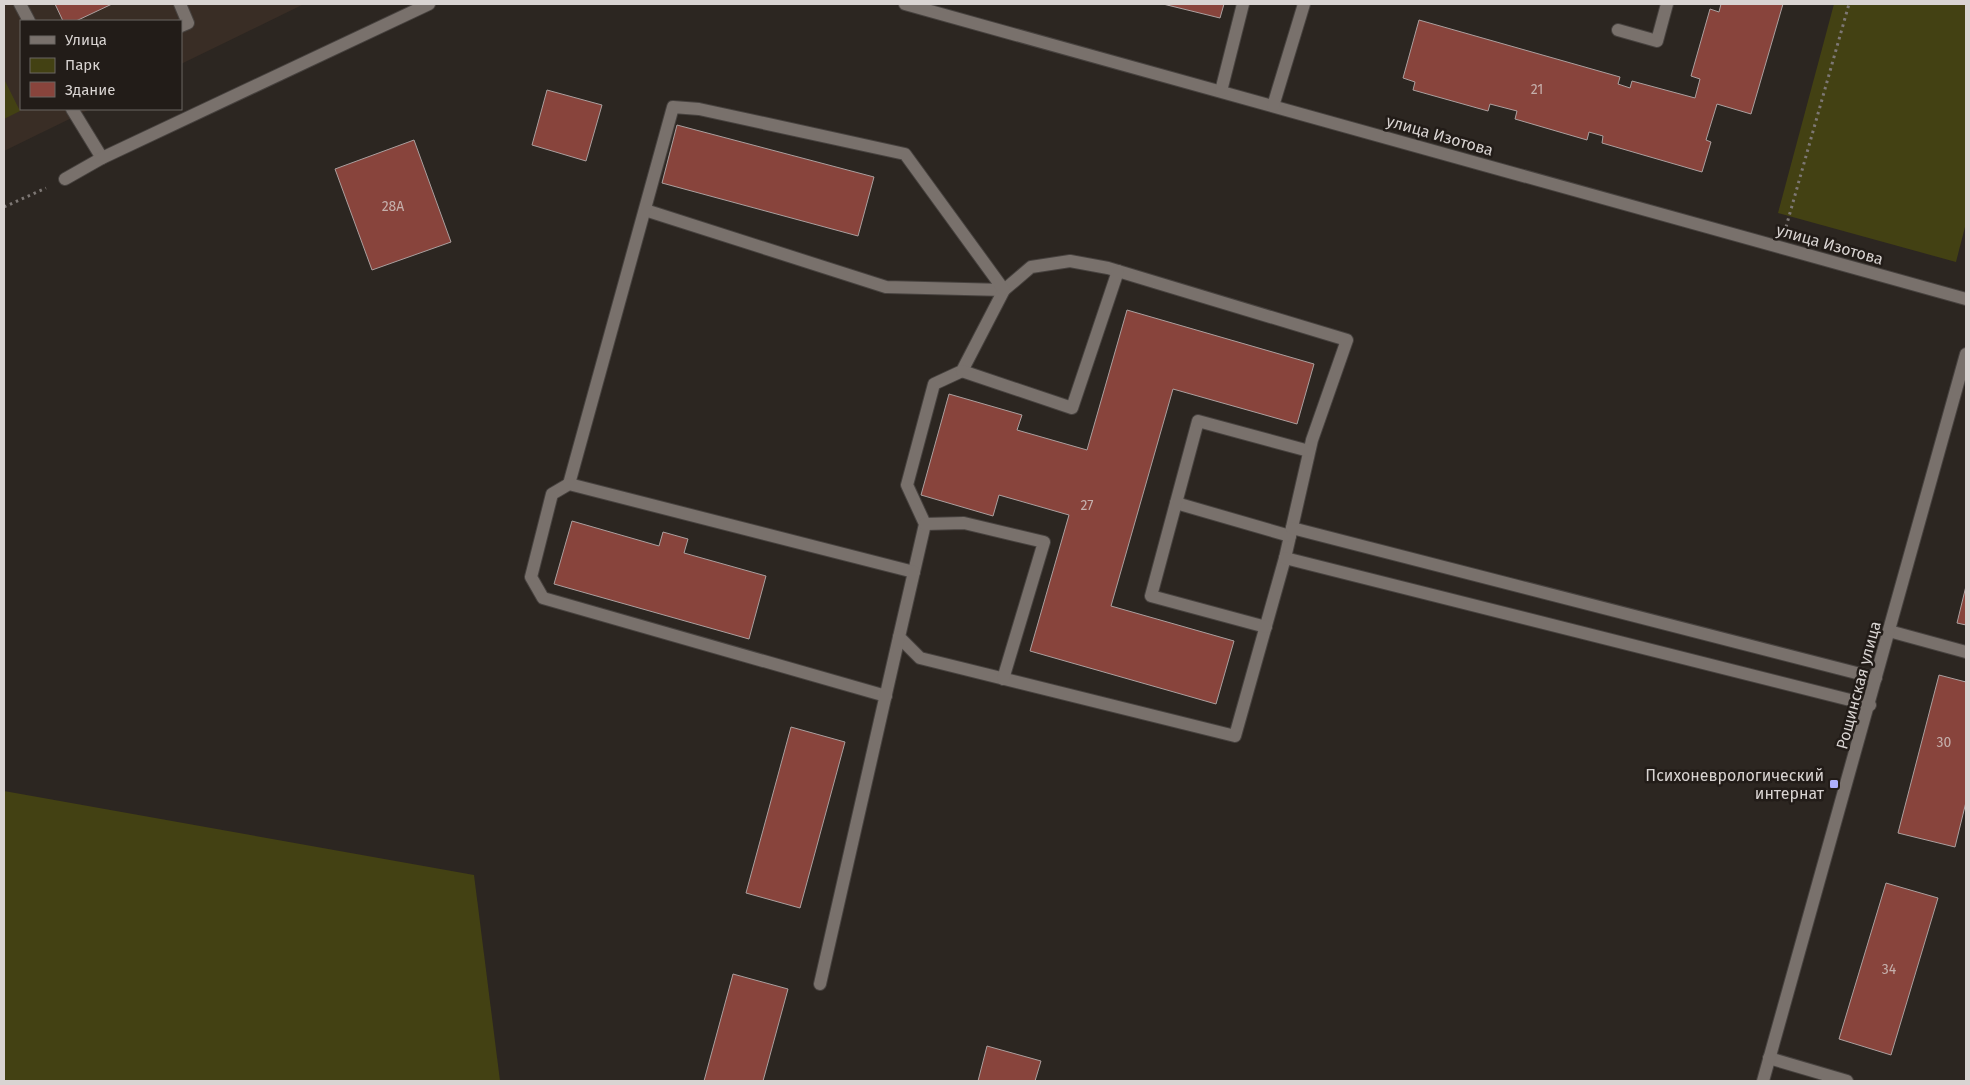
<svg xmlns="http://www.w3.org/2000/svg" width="1970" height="1085" font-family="'Fira Sans',sans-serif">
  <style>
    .built { fill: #392d25 }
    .green { fill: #434113 }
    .building { fill: #88443c; stroke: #aba09f }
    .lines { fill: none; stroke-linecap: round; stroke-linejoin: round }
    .minor-casing { stroke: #47423f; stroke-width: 14 }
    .path { stroke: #7d7774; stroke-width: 3; stroke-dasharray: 2.5 4; stroke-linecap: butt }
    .minor { stroke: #79716c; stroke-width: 12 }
    .poi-dot { fill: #adaffb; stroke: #221c18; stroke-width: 2 }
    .labels { text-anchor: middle; stroke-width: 5; stroke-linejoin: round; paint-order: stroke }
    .number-label { font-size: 14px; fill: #c5b0ac }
    .street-label { font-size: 16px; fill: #d9d4d2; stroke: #221c18 }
    .poi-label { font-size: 16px; fill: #d9d4d2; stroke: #221c18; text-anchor: end }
  </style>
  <rect width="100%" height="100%" fill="#2c2621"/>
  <!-- built -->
  <path class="built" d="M4,4h300l-123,60v-43h-160v88h69l-86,42z"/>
  <!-- green -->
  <g class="green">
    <path d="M1834,4h132v219l-10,39 -178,-49z"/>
    <path d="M4,79l16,32 -16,8z"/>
    <path d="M4,791l470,84 26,206h-496z"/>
  </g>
  <!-- building -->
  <g class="building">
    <path d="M55,4h57l-36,17h-13z"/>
    <path d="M1163,4h61l-4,14z"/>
    <path d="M1721,4h62l-32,110 -34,-10 -11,36 5,2 -9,30 -100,-29 1,-7 -14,-4 -2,8 -72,-21 2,-8 -27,-7 -2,7 -75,-21 2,-8 -12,-4 16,-58 201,57 -2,7 12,4 2,-7 63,17 5,-19 -9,-3 19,-67 9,3z"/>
    <path d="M547,90l55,15 -16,56 -54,-16z"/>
    <path d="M677,125l197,52 -16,59 -196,-53z"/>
    <path d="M414,140l37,102 -79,28 -37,-101z"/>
    <path d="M1127,310l187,54 -17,60 -124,-35 -62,217 123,35 -18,63 -186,-53 39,-136 -70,-20 -6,21 -72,-21 28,-101 73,21 -5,15 70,20z"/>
    <path d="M572,521l87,25 4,-14 25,7 -4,14 82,23 -17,63 -195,-55z"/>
    <path d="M1966,586v39l-9,-2z"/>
    <path d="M1939,675l27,7v120l-11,45 -57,-14z"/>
    <path d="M791,727l54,15 -45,166 -54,-15z"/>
    <path d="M1886,883l52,15 -47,157 -52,-16z"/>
    <path d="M733,974l55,15 -25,92h-59z"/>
    <path d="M987,1046l54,15 -6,20h-57z"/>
  </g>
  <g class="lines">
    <defs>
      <g id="minor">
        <path d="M20,4l9,17"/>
        <path d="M180,4l8,19 -7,3"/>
        <path d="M905,4l1061,295"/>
        <path d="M1618,30l39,11 10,-37"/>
        <path d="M1221,91l22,-87"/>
        <path d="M1273,106l31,-102"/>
        <path d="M72,109l30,49"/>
        <path d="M65,179l37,-21 327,-154"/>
        <path d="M645,210l241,77 118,3"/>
        <path d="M1070,261l38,7 239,72 -35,100 -27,118 -50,178 -315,-78 -21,-21 26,-113 -18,-39 27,-101 28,-13 42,-81 27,-23z"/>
        <path d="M962,371l110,37 46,-137"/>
        <path d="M569,484l104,-377 26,2 206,45 99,136"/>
        <path d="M1176,503l114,33"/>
        <path d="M925,524l39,-1 80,19 -41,137"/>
        <path d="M1292,528l584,150"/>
        <path d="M1285,558l585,147"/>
        <path d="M1266,627l-115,-31 47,-175 111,30"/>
        <path d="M1889,631l77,21"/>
        <path d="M886,696l-343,-98 -12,-21 21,-83 17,-10 345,88"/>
        <path d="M820,984l79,-347"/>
        <path d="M1769,1058l78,23"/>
        <path d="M1763,1081l203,-727"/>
      </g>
    </defs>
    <!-- minor casing -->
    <use href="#minor" class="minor-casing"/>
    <!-- path -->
    <g class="path">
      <path d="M4,207l42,-19"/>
      <path d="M1786,227l63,-223"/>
    </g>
    <!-- minor -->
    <use href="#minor" class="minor"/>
  </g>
  <!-- markers -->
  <rect class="poi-dot" x="1829" y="779" width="10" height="10" rx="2.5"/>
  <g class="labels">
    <!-- number labels -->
    <g class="number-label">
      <text x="1537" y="94">21</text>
      <text x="393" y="211">28А</text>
      <text x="1087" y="510">27</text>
      <text x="1944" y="747">30</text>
      <text x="1889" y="974">34</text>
    </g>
    <!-- street labels -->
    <g class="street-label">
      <text transform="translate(1440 135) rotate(16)" y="6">улица Изотова</text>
      <text transform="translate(1830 244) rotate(16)" y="6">улица Изотова</text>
      <text transform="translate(1858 685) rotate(-75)" y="6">Рощинская улица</text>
    </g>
    <!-- poi labels -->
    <g class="poi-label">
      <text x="1824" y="781">Психоневрологический<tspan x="1824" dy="18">интернат</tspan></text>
    </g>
  </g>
  <!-- border -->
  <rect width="1970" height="1085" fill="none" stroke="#d9d4d2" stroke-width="10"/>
  <!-- legend -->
  <rect x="20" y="20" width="162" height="90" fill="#221c18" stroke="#6b6662"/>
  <rect x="30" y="36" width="25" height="8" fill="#79716c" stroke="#6b6662"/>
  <text x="65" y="45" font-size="15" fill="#d9d4d2">Улица</text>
  <rect x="30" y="58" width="25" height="15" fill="#434113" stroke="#6b6662"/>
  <text x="65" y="70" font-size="15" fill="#d9d4d2">Парк</text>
  <rect x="30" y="82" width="25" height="15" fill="#88443c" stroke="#6b6662"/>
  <text x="65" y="95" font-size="15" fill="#d9d4d2">Здание</text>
</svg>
